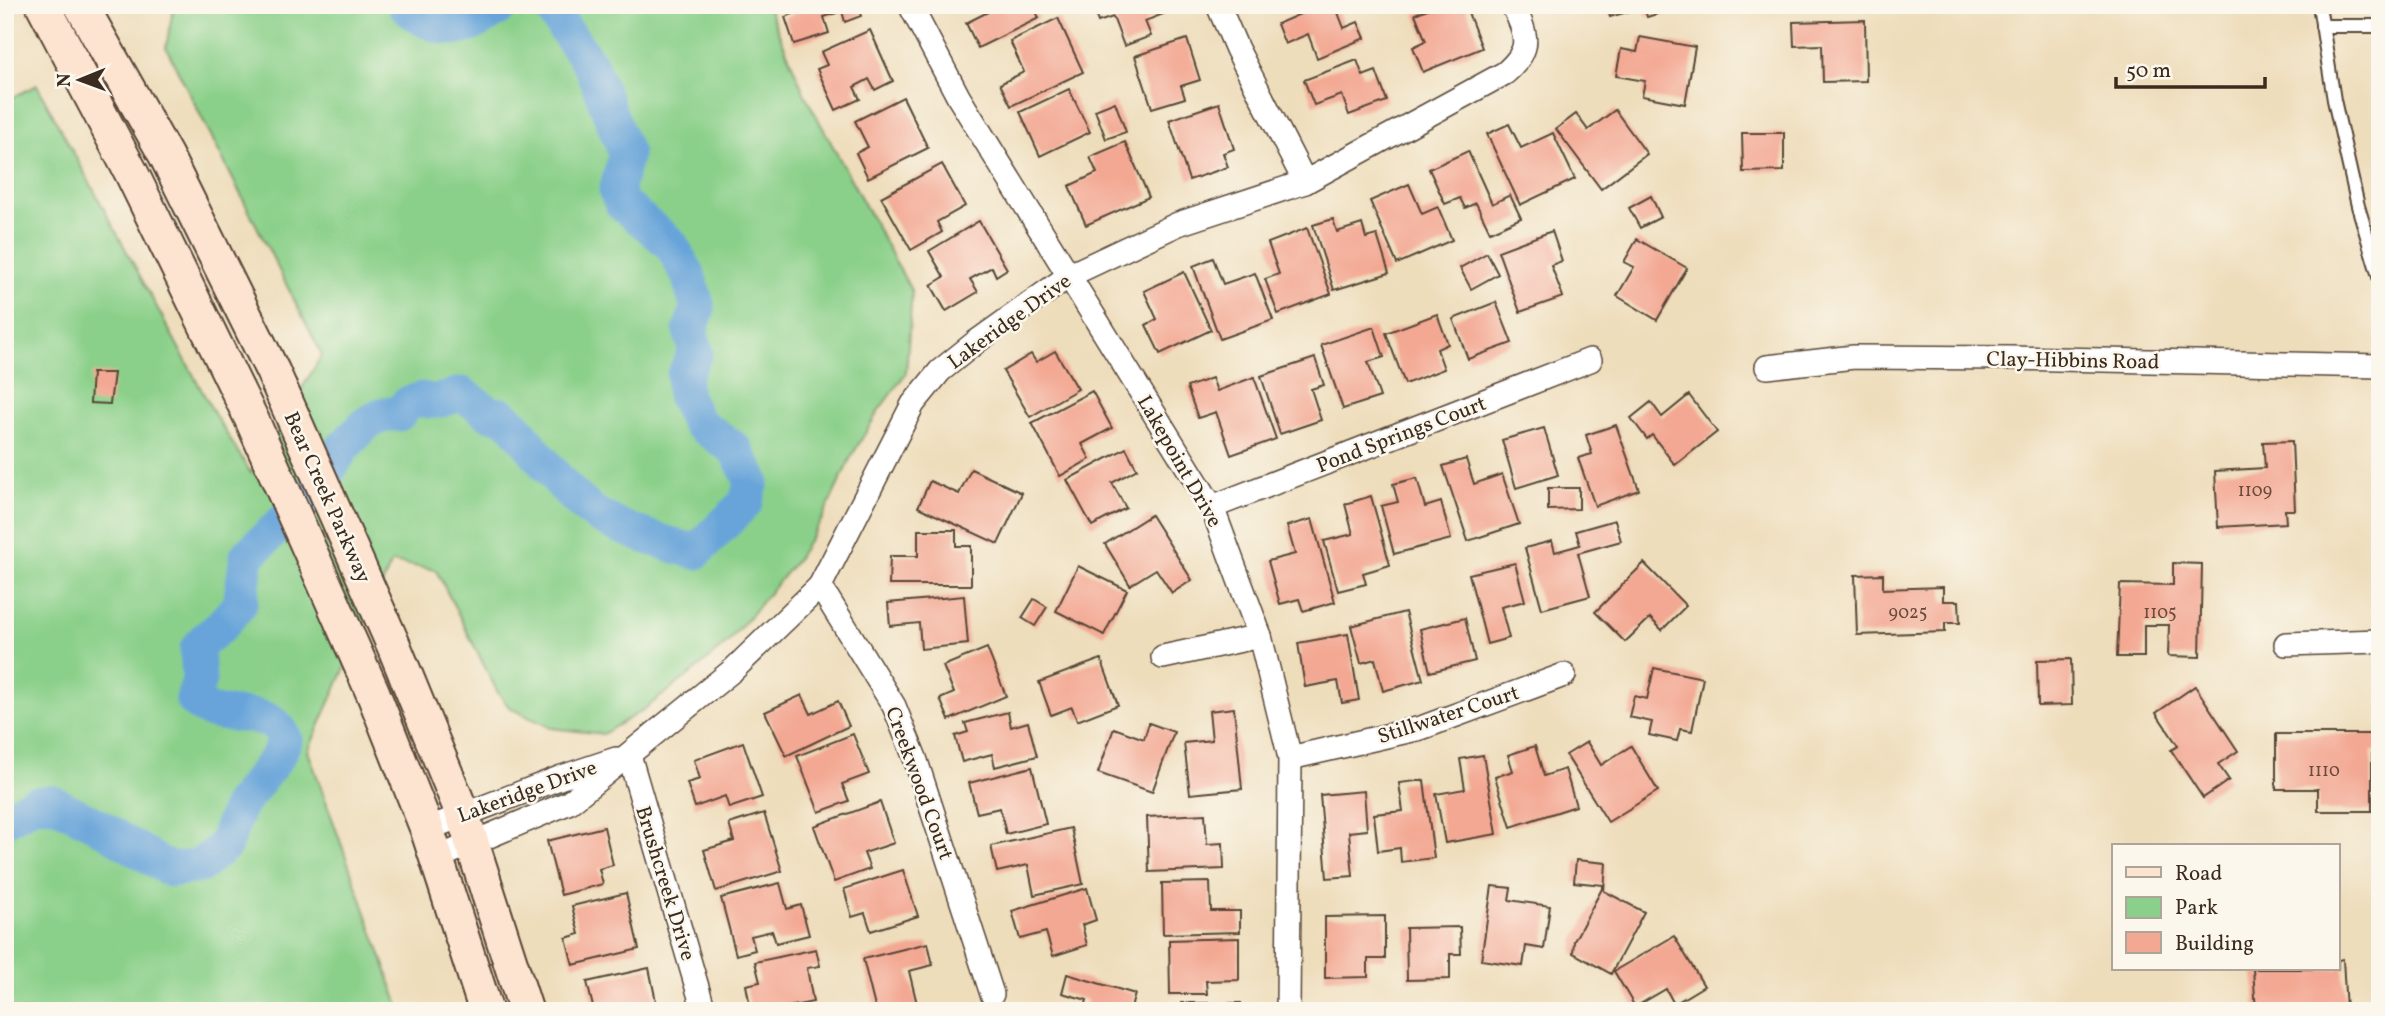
<svg xmlns="http://www.w3.org/2000/svg" width="2385" height="1016" font-family="Vollkorn,serif">
  <style>
    .green { fill: #8bd08a; stroke: #637d54; stroke-width: 2 }
    .lines { fill: none; stroke-linecap: round; stroke-linejoin: round }
    .river { stroke: #67a4d9; stroke-width: 35 }
    .building { fill: #f3a893 }
    .service-casing { stroke: #564536; stroke-width: 16 }
    .minor-casing { stroke: #564536; stroke-width: 26 }
    .secondary-casing { stroke: #564536; stroke-width: 37 }
    .service { stroke: #fff; stroke-width: 12 }
    .minor { stroke: #fff; stroke-width: 23 }
    .secondary { stroke: #fde4d1; stroke-width: 33 }
    .labels { text-anchor: middle; stroke-width: 5; stroke-linejoin: round; paint-order: stroke }
    .number-label { font-size: 18px; fill: #694a3b }
    .street-label { font-size: 21px; fill: #3b2a1e; stroke: #fbf7ec }
  </style>
  <rect width="100%" height="100%" fill="#fbf7ec"/>
  <filter id="ink" filterUnits="userSpaceOnUse"><feTurbulence type="fractalNoise" baseFrequency=".0143" numOctaves="2"/><feDisplacementMap in="SourceGraphic" scale="14" xChannelSelector="R" yChannelSelector="G"/><feConvolveMatrix kernelMatrix="1 2 1 2 8 2 1 2 1" color-interpolation-filters="sRGB"/></filter>
  <filter id="wash" filterUnits="userSpaceOnUse"><feTurbulence type="fractalNoise" baseFrequency=".00686" numOctaves="4" result="noise"/><feDisplacementMap in="SourceGraphic" scale="28" xChannelSelector="R" yChannelSelector="G"/><feGaussianBlur stdDeviation="1.57" result="paint"/><feColorMatrix in="noise" values="0 0 0 0 0 0 0 0 0 0 0 0 0 0 0 0 0 1.4 0 .05"/><feComposite in="paint" operator="in"/></filter>
  <g filter="url(#wash)">
    <rect width="100%" height="100%" fill="#edb"/>
    <!-- green -->
    <path class="green" d="M174,5h593l38,90 107,197 -6,81 -27,37 -28,47 -29,62 -27,43 -67,80 -36,31 -49,37 -40,24 -52,-6 -41,-20 -12,-15 -62,-123 -44,-8 -84,189 93,260h-396v-910l32,-16 178,330 36,58 71,-118 -156,-308z"/>
    <g class="lines">
      <!-- river -->
      <g class="river">
        <path d="M405,5c13,14 38,26 58,22 14,-3 28,-14 40,-22"/>
        <path d="M5,820l28,-16 19,-2 43,22 76,46 29,-4 25,-21 14,-38 38,-50 8,-17c-14,-42 -68,-11 -92,-41l6,-19 -2,-31 6,-8 16,-13 21,-24 7,-48 67,-64 30,-46 23,-23 18,-9h14l9,-11 14,-4c16,6 25,-2 40,-5l29,20 11,1 12,10c24,29 53,72 85,91 30,17 64,26 97,36l50,-50 6,-21 -17,-32 -37,-26 -14,-28v-20l12,-24 -6,-21 8,-22 -10,-33 -17,-31 -49,-40 -6,-13 10,-37 -35,-88 -43,-61"/>
      </g>
    </g>
    <g id="blocks">
      <!-- building -->
      <g class="building">
        <path d="M796,5h62l3,11 -16,6 -3,-11 -18,6 5,16 -35,11 -9,-27 13,-5z"/>
        <path d="M985,5h48l6,13 -61,30 -12,-25 22,-11z"/>
        <path d="M1092,5h77l2,6 -26,10 6,15 -27,10 -11,-29 -15,5z"/>
        <path d="M1321,5h14l9,23 14,-6 7,16 -48,20 -9,-24 -23,10 -8,-20z"/>
        <path d="M1437,5h28l17,43 -59,24 -10,-25 13,-6 -11,-27z"/>
        <path d="M1607,5h76v1l-36,11 -3,-10 -34,10z"/>
        <path d="M1058,18l25,54 -72,34 -11,-22 24,-12 -14,-31z"/>
        <path d="M1865,20l1,61 -43,1 -1,-37 -28,1 -1,-24z"/>
        <path d="M870,30l23,51 -18,9 -6,-11 -15,8 6,12 -24,11 -19,-41 10,-4 -6,-13z"/>
        <path d="M1640,37l55,10 -10,57 -43,-8 3,-15 -29,-5 5,-27 16,3z"/>
        <path d="M1187,39l13,41 -19,6 4,12 -33,10 -17,-52z"/>
        <path d="M1357,60l6,16 13,-5 11,30 -38,14 -7,-20 -28,10 -10,-25z"/>
        <path d="M1069,89l21,43 -50,24 -20,-44z"/>
        <path d="M903,97l25,51 -60,30 -12,-25 12,-6 -13,-26z"/>
        <path d="M1115,102l11,30 -20,7 -11,-29z"/>
        <path d="M1219,103l15,46 -11,4 5,14 -39,13 -20,-60z"/>
        <path d="M1615,110l32,44 -46,35 -45,-60 20,-15 12,16z"/>
        <path d="M1509,124l12,24 32,-15 22,46 -55,26 -33,-71z"/>
        <path d="M1742,133h42v38l-41,1z"/>
        <path d="M1125,142l24,55 -63,28 -17,-39 28,-13 -7,-16z"/>
        <path d="M1468,151l24,53 18,-9 11,23 -31,14 -14,-29 -11,5 -5,-10 -15,6 -16,-35z"/>
        <path d="M942,164l23,42 -28,16 5,10 -31,18 -30,-53z"/>
        <path d="M1409,184l13,30 16,-7 14,33 -55,24 -27,-63z"/>
        <path d="M1651,196l10,21 -21,11 -11,-20z"/>
        <path d="M1333,219l4,13 25,-8 4,14 11,-3 12,38 -55,17 -21,-65z"/>
        <path d="M979,221l28,48 -11,7 -4,-9 -22,12 8,13 -32,19 -15,-26 13,-8 -15,-26z"/>
        <path d="M1307,228l24,66 -53,20 -13,-35 14,-5 -11,-31z"/>
        <path d="M1552,231l10,30 -11,4 12,32 -43,15 -22,-61z"/>
        <path d="M1637,239l50,29 -30,52 -40,-24 17,-29 -10,-5z"/>
        <path d="M1487,253l11,21 -27,15 -11,-21z"/>
        <path d="M1213,258l10,26 32,-11 18,47 -53,19 -27,-73z"/>
        <path d="M1184,272l27,58 -51,24 -14,-29 11,-6 -13,-28z"/>
        <path d="M1496,302l16,41 -44,16 -15,-40z"/>
        <path d="M1437,314l11,30 -11,5 7,20 -39,15 -19,-51z"/>
        <path d="M1374,327l10,30 -16,5 12,35 -37,12 -22,-64z"/>
        <path d="M1055,351l23,38 -48,28 -27,-46 28,-17 5,8z"/>
        <path d="M1315,358l9,27 -13,4 10,31 -41,14 -19,-58z"/>
        <path d="M92,373h22l-4,31 -20,-1z"/>
        <path d="M1254,377l22,62 -45,16 -15,-43 -18,6 -11,-31 25,-9 5,13z"/>
        <path d="M1092,391l20,37 -30,16 8,15 -30,17 -28,-53z"/>
        <path d="M1689,395l28,37 -42,33 -23,-30 -5,4 -16,-21 20,-16 11,15z"/>
        <path d="M1616,425l23,65 -44,16 -17,-48 14,-4 -6,-19z"/>
        <path d="M1544,428l14,47 -42,13 -14,-48z"/>
        <path d="M2292,441l3,69h-10l1,13 -68,4 -3,-56 50,-3 -2,-26z"/>
        <path d="M1126,448l11,21 -25,14 14,25 -34,18 -25,-46z"/>
        <path d="M1466,459l8,25 28,-10 17,50 -51,17 -25,-75z"/>
        <path d="M971,469l51,24 -24,51 -80,-37 12,-26 29,13z"/>
        <path d="M1417,478l8,29 16,-5 10,37 -57,15 -13,-48 17,-4 -5,-18z"/>
        <path d="M1548,488h31v21l-31,1z"/>
        <path d="M1371,496l19,69 -27,8 3,11 -28,7 -14,-50 29,-7 -8,-30z"/>
        <path d="M1151,515l41,65 -20,13 -16,-24 -26,16 -25,-41z"/>
        <path d="M1312,519l23,83 -32,9 -4,-12 -19,5 -12,-43 27,-7 -8,-28z"/>
        <path d="M1615,520l6,21 -43,12 12,43 -48,13 -17,-61 27,-7 3,11 25,-7 -4,-14z"/>
        <path d="M918,530h38v16h15v39h-82l1,-29h28z"/>
        <path d="M1515,563l10,38 -24,6 8,31 -22,6 -18,-70z"/>
        <path d="M1644,563l42,43 -24,24 -12,-12 -25,24 -30,-30z"/>
        <path d="M2173,563l29,1 -2,93 -32,-1 1,-31h-25v32h-27l3,-73 53,1z"/>
        <path d="M1078,566l49,24 -23,45 -48,-24z"/>
        <path d="M1883,574v15l60,-2v14h16l1,22h-15v9l-88,3 -2,-60z"/>
        <path d="M964,596l4,48 -47,5 -2,-26 -29,3 -2,-23z"/>
        <path d="M1034,599l13,8 -12,19 -13,-8z"/>
        <path d="M1405,612l18,68 -40,11 -8,-32 -14,4 -10,-37z"/>
        <path d="M1465,618l10,43 -45,11 -10,-43z"/>
        <path d="M1348,634l11,66 -17,3 -4,-22 -33,6 -7,-44z"/>
        <path d="M987,648l19,48 -57,24 -9,-21 14,-6 -11,-27z"/>
        <path d="M1101,659l17,46 -41,16 -5,-14 -21,8 -12,-33z"/>
        <path d="M2071,659l1,46 -34,1 -1,-46z"/>
        <path d="M1654,668l49,10 -11,53 -12,-2 -3,12 -28,-6 3,-13 -23,-5 5,-21 13,3z"/>
        <path d="M2195,686l43,65 -20,13 11,16 -26,18 -32,-48 7,-4 -22,-33z"/>
        <path d="M802,695l9,19 27,-13 11,25 -63,30 -21,-44z"/>
        <path d="M1234,708l8,81 -52,5 -6,-51 28,-3 -3,-29z"/>
        <path d="M1008,712l3,15 17,-5 9,34 -42,11 -3,-13 -30,8 -7,-26 13,-4 -3,-9z"/>
        <path d="M1149,723l25,9 -22,60 -54,-19 16,-45 30,11z"/>
        <path d="M853,734l16,40 -27,10 7,17 -30,11 -22,-56z"/>
        <path d="M2276,734h104v17h-8v60h-54v-22h-42z"/>
        <path d="M743,742l19,55 -33,11 -4,-12 -30,11 -8,-24 13,-4 -6,-19z"/>
        <path d="M1587,742l14,23 30,-19 27,45 -50,31 -42,-67z"/>
        <path d="M1535,746l9,30 21,-7 11,37 -65,21 -16,-50 18,-6 -5,-16z"/>
        <path d="M1483,755l14,79 -52,9 -9,-49 29,-5 -5,-30z"/>
        <path d="M1032,767l14,57 -40,10 -6,-26 -23,5 -8,-30z"/>
        <path d="M1424,780l10,78 -33,4 -1,-14 -22,3 -4,-37 29,-3 -4,-28z"/>
        <path d="M1364,791l3,39 -18,2 4,44 -26,2 -7,-83z"/>
        <path d="M880,802l14,41 -30,10 6,16 -36,13 -20,-56z"/>
        <path d="M764,813l18,58 -66,20 -12,-41 30,-9 -5,-17z"/>
        <path d="M1205,814l2,30 16,-1 1,26 -75,3 -2,-55z"/>
        <path d="M604,827l9,38 -14,4 4,15 -42,11 -14,-54z"/>
        <path d="M1071,828l12,56 -49,11 -6,-30 -31,7 -6,-26z"/>
        <path d="M1576,860l30,3 -2,28 40,21 -33,62 -38,-21 1,-12 30,-56 -30,-3z"/>
        <path d="M903,870l15,46 -47,15 -6,-18 -13,4 -8,-28z"/>
        <path d="M1210,882l1,29h29v21l-77,2 -1,-51z"/>
        <path d="M780,883l7,26 14,-4 8,30 -33,8 -4,-12 -21,5 4,14 -19,5 -15,-57z"/>
        <path d="M1492,886l19,2 -2,12 41,6 -6,43 -18,-3 -3,20 -42,-6z"/>
        <path d="M1087,888l9,32 -14,5 5,20 -34,11 -7,-24 -26,7 -8,-28z"/>
        <path d="M626,893l13,56 -66,16 -7,-27 13,-4 -7,-28z"/>
        <path d="M1385,916v43h-17v18l-43,1v-61z"/>
        <path d="M1460,927l1,27h-11v25l-43,1 -1,-52z"/>
        <path d="M1674,936l30,50 -30,18 -8,-15 -31,18 -21,-36z"/>
        <path d="M1239,938v42l-33,1 1,13h-37l-1,-54z"/>
        <path d="M928,943l5,22 -24,6 9,37 -13,3h-29l-13,-52z"/>
        <path d="M816,949l4,17 -13,2 6,34 -45,9h-17l-5,-26 14,-3 -5,-20z"/>
        <path d="M2343,959l3,51 -90,1 -3,-42h85v-9z"/>
        <path d="M649,968l9,43h-64l-7,-29z"/>
        <path d="M1067,974l68,20 -5,17h-46l3,-11 -25,-7z"/>
        <rect x="1181" y="1003" width="60" height="8"/>
      </g>
    </g>
  </g>
  <g filter="url(#ink)">
    <use href="#blocks" fill-opacity="0" stroke="#564536" stroke-width="2"/>
    <g class="lines">
      <defs>
        <g id="service">
          <path d="M2319,5l15,95 24,106 22,74"/>
          <path d="M2322,26h58"/>
        </g>
        <g id="minor">
          <path d="M910,5l49,93 253,409 48,129 30,122 -2,253"/>
          <path d="M1218,5l19,44 68,133"/>
          <path d="M1767,367l87,-10 158,1 368,8"/>
          <path d="M1212,507l378,-147"/>
          <path d="M820,586l74,120 21,52 77,236"/>
          <path d="M2286,644l94,-3"/>
          <path d="M1163,657l97,-21"/>
          <path d="M629,755l75,256"/>
          <path d="M1290,758l131,-30 143,-53"/>
          <path d="M427,829l135,-52 54,-18"/>
          <path d="M437,858l133,-56 163,-132 87,-84 93,-182 27,-33 36,-29 94,-67 108,-51 127,-42 200,-109c28,-24 22,-37 8,-68"/>
        </g>
        <g id="secondary">
          <path d="M43,5l89,169 120,246 121,273 54,136 59,182"/>
          <path d="M81,5l85,151 107,216 120,272 70,171 63,196"/>
        </g>
      </defs>
      <!-- service casing -->
      <use href="#service" class="service-casing"/>
      <!-- minor casing -->
      <use href="#minor" class="minor-casing"/>
      <!-- secondary casing -->
      <use href="#secondary" class="secondary-casing"/>
      <!-- service -->
      <use href="#service" class="service"/>
      <!-- minor -->
      <use href="#minor" class="minor"/>
      <!-- secondary -->
      <use href="#secondary" class="secondary"/>
    </g>
  </g>
  <g class="labels">
    <!-- number labels -->
    <g class="number-label">
      <text x="2255" y="496">1109</text>
      <text x="1908" y="618">9025</text>
      <text x="2160" y="618">1105</text>
      <text x="2324" y="776">1110</text>
    </g>
    <!-- street labels -->
    <g class="street-label">
      <text transform="translate(1009 321) rotate(-36)" y="7">Lakeridge Drive</text>
      <text transform="translate(2073 360) rotate(1)" y="7">Clay-Hibbins Road</text>
      <text transform="translate(1401 434) rotate(-21)" y="7">Pond Springs Court</text>
      <text transform="translate(1180 461) rotate(60)" y="7">Lakepoint Drive</text>
      <text transform="translate(328 497) rotate(66)" y="7">Bear Creek Parkway</text>
      <text transform="translate(1448 714) rotate(-18)" y="7">Stillwater Court</text>
      <text transform="translate(920 783) rotate(70)" y="7">Creekwood Court</text>
      <text transform="translate(527 791) rotate(-20)" y="7">Lakeridge Drive</text>
      <text transform="translate(666 883) rotate(73)" y="7">Brushcreek Drive</text>
    </g>
  </g>
  <!-- margin -->
  <rect width="2385" height="1016" fill="none" stroke="#fbf7ec" stroke-width="28"/>
  <!-- legend -->
  <rect x="2112" y="844" width="228" height="126" fill="#fbf7ec" stroke="#aea59a" stroke-width="2"/>
  <rect x="2126" y="867" width="35" height="10" fill="#fde4d1" stroke="#aea59a" stroke-width="2"/>
  <text x="2175" y="880" font-size="21" fill="#3b2a1e">Road</text>
  <rect x="2126" y="897" width="35" height="21" fill="#8bd08a" stroke="#aea59a" stroke-width="2"/>
  <text x="2175" y="914" font-size="21" fill="#3b2a1e">Park</text>
  <rect x="2126" y="932" width="35" height="21" fill="#f3a893" stroke="#aea59a" stroke-width="2"/>
  <text x="2175" y="950" font-size="21" fill="#3b2a1e">Building</text>
  <!-- north arrow -->
  <g transform="translate(80 80) rotate(269)" stroke="#fbf7ec" stroke-width="5" paint-order="stroke">
  <path d="M0-5L12 26L0 18L-12 26Z" fill="#3b2a1e"/>
  <text y="-10" font-size="19" font-weight="bold" text-anchor="middle" fill="#3b2a1e">N</text>
  </g>
  <!-- scale -->
  <path d="M2116 77v10h149v-10" fill="none" stroke="#3b2a1e" stroke-width="3.5"/>
  <text x="2126" y="77" font-size="21" fill="#3b2a1e" stroke="#fbf7ec" stroke-width="5" paint-order="stroke">50 m</text>
</svg>
